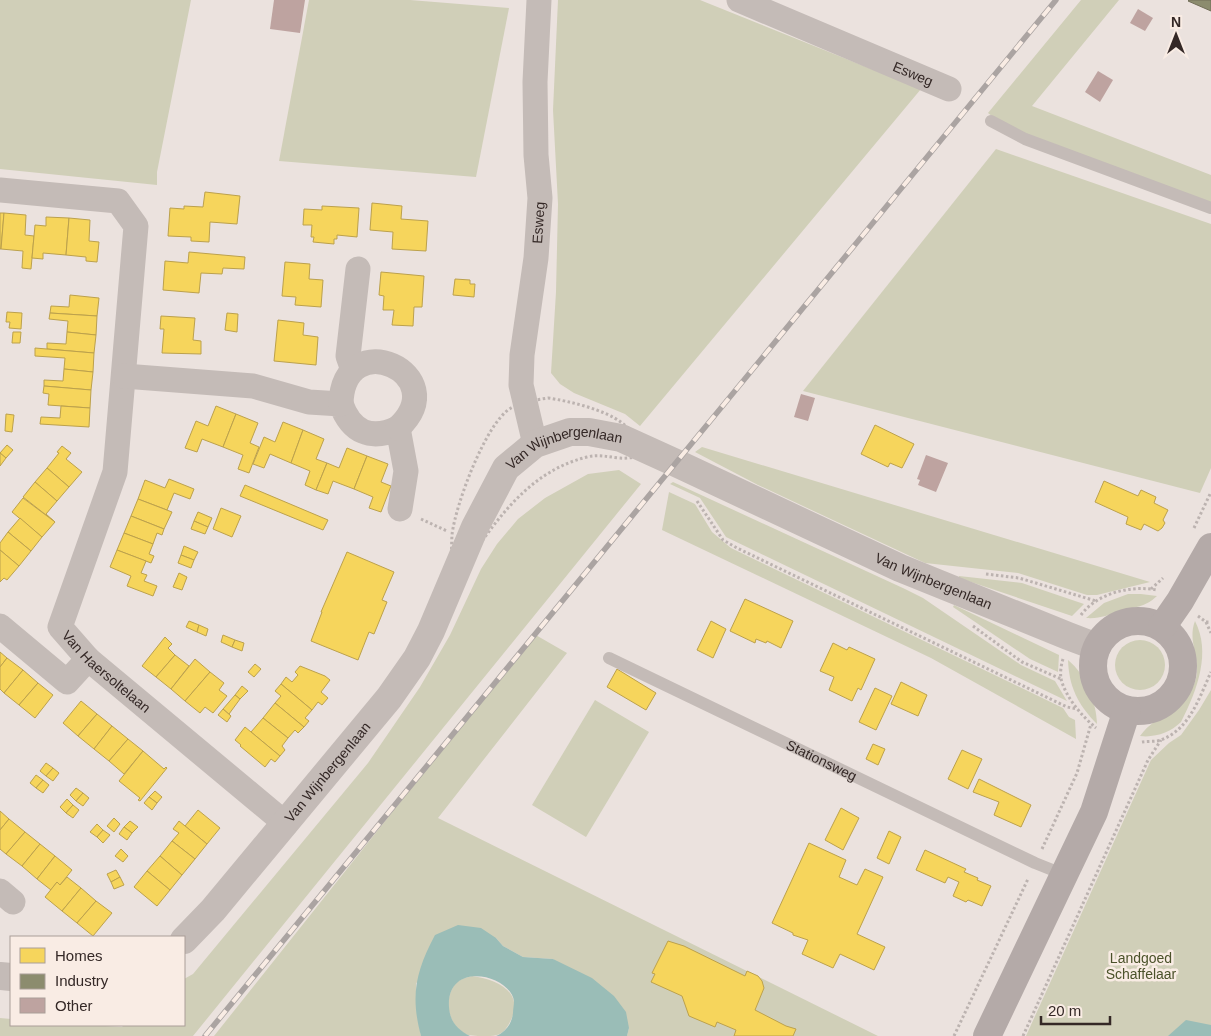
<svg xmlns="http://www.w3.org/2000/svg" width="1211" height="1036" font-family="Helvetica,sans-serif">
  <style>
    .green { fill: #d0cfb8 }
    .water { fill: #9abdb7 }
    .homes { fill: #f6d55c; stroke: #bca14c }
    .industry { fill: #8c8c6e; stroke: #726e58 }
    .building { fill: #bea3a0 }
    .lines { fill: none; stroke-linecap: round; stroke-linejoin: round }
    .path { stroke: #bcb3b0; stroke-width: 3; stroke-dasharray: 2.5 2.5; stroke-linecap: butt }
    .service { stroke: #c4bbb7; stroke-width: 12 }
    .minor { stroke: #c4bbb7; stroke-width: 25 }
    .tertiary { stroke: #c4bbb7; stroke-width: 28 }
    .secondary { stroke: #b4aaa8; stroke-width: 28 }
    .rail-casing { stroke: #aba4a2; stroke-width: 5.5 }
    .rail { stroke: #f9ece4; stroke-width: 4; stroke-dasharray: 11; stroke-linecap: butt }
    .labels { text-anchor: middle; stroke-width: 5; stroke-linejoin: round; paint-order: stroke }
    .street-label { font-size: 14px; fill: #342826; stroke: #f9ece4 }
    .park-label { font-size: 14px; fill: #4b522a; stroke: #f9ece4 }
  </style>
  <rect width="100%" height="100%" fill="#ebe2de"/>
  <!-- green -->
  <g class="green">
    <path d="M0,0h191l-34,172v13l-157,-16z"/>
    <path d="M309,0h101l99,8 -33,169 -197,-16z"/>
    <path d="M558,0h142l221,89 -281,337 -15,-12 -51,-21 -14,-9 -9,-11 5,-81 2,-88 -5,-94z"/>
    <path d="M1081,0h38l-87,106 179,69v28l-194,-67 -29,-23z"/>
    <path d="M996,149l215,75v244l-11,25 -397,-102z"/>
    <path d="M702,447l448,135 -53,13h-10l-69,-22 -93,-10 -167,-78 -63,-33z"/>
    <path d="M619,470l22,14 -448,552h-193v-18l11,1v6h77l34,2 2,-2h60v-46l9,-5 175,-211 52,-76 30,-52 31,-66 16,-25 21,-25 27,-21 43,-24z"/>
    <path d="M673,482l232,107 18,9 98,67 34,16 12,20 -341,-164 -26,-39 -30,-14z"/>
    <path d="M669,492l26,12 17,28 19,16 332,160 6,9 6,3 1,19 -145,-81 -269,-128z"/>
    <path d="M959,576l63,7 62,21 -12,12 -113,-38z"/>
    <path d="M1128,594h13l16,2c-13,12 -21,10 -36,15 -13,4 -21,8 -35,7l18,-15z"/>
    <path d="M954,605l105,50 -1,17 -28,-13 -77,-52z"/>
    <path d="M1195,621c16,31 3,68 -14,101 -10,10 -26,16 -41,14 18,-25 46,-21 56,-58 5,-21 -9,-36 -1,-57z"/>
    <path d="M534,634l33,19 -129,165 440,218h-251l2,-8 -76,-69 -30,-2 -20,-11 -7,-8 -80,45 1,30 4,23h-207z"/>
    <circle cx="1140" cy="665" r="25"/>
    <path d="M1068,660c18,15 28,41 29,64 -19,-19 -28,-37 -29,-64z"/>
    <path d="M1211,690v346h-185l125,-276 18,-17 12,-8 18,-25z"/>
    <path d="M595,700l54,32 -63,105 -54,-32z"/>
    <path d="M472,976c29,4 56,19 35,51 -5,8 -11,9 -20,9 -5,0 -13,0 -19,-1 -18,-6 -25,-32 -15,-48 3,-7 12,-9 19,-11z"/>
  </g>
  <!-- water -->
  <g class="water">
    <path d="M458,925l23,3 15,10 7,8 20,11 30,2 39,19 22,18 12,16 3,16 -2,8h-131c10,-4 16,-13 17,-23 0,-4 1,-8 1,-12 -4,-27 -68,-41 -65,6 1,15 9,23 21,29h-49c-11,-41 -5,-65 14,-101z"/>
    <path d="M1186,1020l25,5v11h-43z"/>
  </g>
  <!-- homes -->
  <g class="homes">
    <path d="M205,192l35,4 -3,28 -27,-2 -1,20 -18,-1v-4l-23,-1 2,-28 14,1v-3l19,1z"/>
    <path d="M372,203l30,3 -1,13 27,2 -2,30 -34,-2 1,-17 -23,-2z"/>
    <path d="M322,206l37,2 -2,29 -20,-2v4h-3v5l-21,-2 1,-5h-3l1,-12h-9l1,-16 18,1z"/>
    <path d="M0,213h4l-3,36h-1z"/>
    <path d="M4,213l22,2 -1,20 9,1 -3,33 -9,-1 1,-17 -22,-2z"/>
    <path d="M46,217l23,1 -3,37 -23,-2v6l-11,-1 3,-33 11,1z"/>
    <path d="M69,218l21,2 -1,21 10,1 -2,20 -11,-1v-4l-20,-2z"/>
    <path d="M189,252l56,5 -1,12 -21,-1 -1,6 -21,-1 -2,20 -36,-3 2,-29 23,2z"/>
    <path d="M285,262l25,2 -1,15 14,1 -2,27 -26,-2 1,-8 -14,-1z"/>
    <path d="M381,272l43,4 -2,31h-8l-1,19 -21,-1 2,-15h-11l1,-14 -5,-1z"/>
    <path d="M455,279l15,1v4h5l-1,13 -21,-2z"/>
    <path d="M70,295l29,3 -2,18 -47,-3 1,-7 18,1z"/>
    <path d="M7,312l15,1 -1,16 -12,-1 1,-6h-4z"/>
    <path d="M50,313l47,3 -1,19 -29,-3 1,-11 -19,-2z"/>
    <path d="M227,313l11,1 -1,18 -12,-2z"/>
    <path d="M161,316l34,2 -2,22 8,1v13l-39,-1 2,-24h-4z"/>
    <path d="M278,320l26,3 -1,12 15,2 -2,28 -42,-4z"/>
    <path d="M13,332h8l-1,11h-8z"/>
    <path d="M67,332l29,3 -2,18 -47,-4v-6l19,1z"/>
    <path d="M35,348l59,5 -1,19 -29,-3 1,-11 -30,-2z"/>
    <path d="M64,369l29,3 -2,18 -47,-4v-6l19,1z"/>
    <path d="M44,386l47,4 -1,18 -42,-3 1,-11 -6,-1z"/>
    <path d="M61,406l29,2 -1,19 -49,-3 1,-7 19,1z"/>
    <path d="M216,406l20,8 -13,33 -21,-8 -5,13 -12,-4 11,-27 12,5z"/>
    <path d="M6,414l8,1 -2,17 -7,-1z"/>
    <path d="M236,414l22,9 -8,20 9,4 -10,26 -11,-4 5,-14 -20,-8z"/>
    <path d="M283,422l20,8 -12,33 -21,-9 -6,14 -11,-4 11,-27 11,5z"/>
    <path d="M875,425l39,19 -12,24 -12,-5 -2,4 -27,-13z"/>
    <path d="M303,430l21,9 -8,20 11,4 -11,27 -11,-5 5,-14 -19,-8z"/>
    <path d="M7,445l6,5 -7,8 -6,-5z"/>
    <path d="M62,446l9,7 -5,6 16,13 -13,15 -22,-19 12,-15 -2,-1z"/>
    <path d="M347,448l20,8 -13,33 -21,-8 -5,13 -12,-4 11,-27 12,5z"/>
    <path d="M0,453l6,5 -6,8z"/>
    <path d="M367,456l21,8 -7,18 10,4 -10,26 -12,-4 4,-11 -19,-8z"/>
    <path d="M47,468l22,19 -12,14 -22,-19z"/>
    <path d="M169,479l25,10 -4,10 -16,-6 -7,17 -29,-11 7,-19 20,8z"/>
    <path d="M1104,481l34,15 3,-6 15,7 -2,6 14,7 -5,10 2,3 -3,5 -4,3 -14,-7 -3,6 -15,-6 2,-7 -33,-15z"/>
    <path d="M35,482l22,19 -11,13 9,8 -32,-25z"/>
    <path d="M245,485l83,35 -5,10 -83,-34z"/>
    <path d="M23,498l32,24 -13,15 -30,-25z"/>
    <path d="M138,499l34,13 -8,17 -33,-13z"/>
    <path d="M221,508l20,8 -9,21 -19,-8z"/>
    <path d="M198,512l14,6 -4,9 -14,-6z"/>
    <path d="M131,516l33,13 -2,6 -5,-2 -4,11 -29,-11z"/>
    <path d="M20,518l22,19 -11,14 -23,-19z"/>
    <path d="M194,521l14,6 -3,7 -14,-5z"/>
    <path d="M8,532l23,19 -12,15 -19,-16v-7z"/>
    <path d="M124,533l29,11 -4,10 5,2 -3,7 -34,-13z"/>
    <path d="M184,546l14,6 -4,8 -13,-5z"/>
    <path d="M0,550l19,16 -12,14 -3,-2 -4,4z"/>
    <path d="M117,550l29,11 -5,12 6,2 -3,6 13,5 -4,10 -26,-10 4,-10 -21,-9z"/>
    <path d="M347,552l47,20 -12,28 5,2 -13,32 -5,-2 -11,28 -47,-19 11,-29h-1z"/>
    <path d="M181,555l13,5 -3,8 -13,-5z"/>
    <path d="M179,573l8,4 -5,13 -9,-3z"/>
    <path d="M745,599l48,22 -12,27 -14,-7 -1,2 -10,-4 -1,4 -25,-12z"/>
    <path d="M189,621l10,4 -2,7 -11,-5z"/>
    <path d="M711,621l15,8 -13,29 -16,-8z"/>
    <path d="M199,625l9,4 -2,7 -9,-4z"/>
    <path d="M223,635l12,5 -3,7 -11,-5z"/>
    <path d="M165,637l7,7 -4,4 7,7 -19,22 -14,-11z"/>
    <path d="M235,640l9,3 -2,8 -10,-4z"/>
    <path d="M833,643l14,7 2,-3 26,12 -14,31 -3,-2 -6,13 -23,-11 5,-13 -14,-6z"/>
    <path d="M0,652l7,6 -7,9z"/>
    <path d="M175,655l14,11 -18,23 -15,-12z"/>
    <path d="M7,658l16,12 -19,23 -4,-4v-22z"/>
    <path d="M195,659l15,13 -25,29 -14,-12z"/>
    <path d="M255,664l6,5 -7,8 -6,-5z"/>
    <path d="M300,666l25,10 5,4 -9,12 7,6 -6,7 -4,-3 -6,8 -31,-26 5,-7 6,5 6,-7 -3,-3z"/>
    <path d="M617,669l39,24 -10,17 -39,-23z"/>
    <path d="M23,670l15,13 -19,22 -15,-12z"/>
    <path d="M210,672l14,11 -5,7 8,6 -14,17 -8,-6 -5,6 -15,-12z"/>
    <path d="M901,682l26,13 -9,21 -27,-12z"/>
    <path d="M38,683l15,12 -18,23 -16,-13z"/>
    <path d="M281,684l31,26 -7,8 4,3 -5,6 -29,-24 6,-7 -6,-5z"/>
    <path d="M242,686l6,5 -8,8 -5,-4z"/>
    <path d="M875,688l17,8 -16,34 -17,-8z"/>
    <path d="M235,695l5,4 -11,15 2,2 -8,-7z"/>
    <path d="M81,701l16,13 -19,22 -15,-13z"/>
    <path d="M275,703l29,24 -6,6 -3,-3 -7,8 -25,-20z"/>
    <path d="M223,709l8,7 -4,6 -9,-7z"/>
    <path d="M97,714l15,12 -18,23 -16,-13z"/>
    <path d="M263,718l25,20 -6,8 3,4 -5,6 -29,-24z"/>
    <path d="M112,726l16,13 -19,22 -15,-12z"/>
    <path d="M245,727l35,29 -5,6 -4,-3 -6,8 -25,-21 1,-1 -6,-5z"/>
    <path d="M128,739l15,12 -19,23 -15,-13z"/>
    <path d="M873,744l12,5 -7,16 -12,-6z"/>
    <path d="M962,750l20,9 -14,30 -20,-10z"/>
    <path d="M143,751l21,18 2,-2 1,1 -27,33 -2,-1 2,-2 -21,-17z"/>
    <path d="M46,763l7,5 -7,8 -6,-5z"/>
    <path d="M53,768l6,5 -6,8 -7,-5z"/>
    <path d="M36,775l7,5 -7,8 -6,-5z"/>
    <path d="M979,779l52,26 -10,22 -27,-12 5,-13 -26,-10z"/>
    <path d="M43,780l6,5 -6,8 -7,-5z"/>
    <path d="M76,788l7,5 -7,8 -6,-6z"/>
    <path d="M155,791l7,6 -5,6 -8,-6z"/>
    <path d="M83,793l6,5 -6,8 -7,-5z"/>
    <path d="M149,797l8,6 -5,7 -8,-7z"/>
    <path d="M67,799l6,6 -7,8 -6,-6z"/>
    <path d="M73,805l6,5 -6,8 -7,-5z"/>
    <path d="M841,808l18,10 -16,32 -18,-10z"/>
    <path d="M198,810l22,18 -13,16 -22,-18z"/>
    <path d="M0,811l9,8 -9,11z"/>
    <path d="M114,818l6,6 -6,8 -7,-6z"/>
    <path d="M9,819l16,13 -19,22 -6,-5v-19z"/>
    <path d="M130,821l8,6 -6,6 -8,-6z"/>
    <path d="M179,821l28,23 -12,15 -23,-18 7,-8 -6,-4z"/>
    <path d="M97,824l6,6 -6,7 -7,-5z"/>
    <path d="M124,827l8,6 -5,7 -8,-6z"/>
    <path d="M103,830l7,5 -7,8 -6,-6z"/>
    <path d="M889,831l12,6 -12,27 -12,-6z"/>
    <path d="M25,832l15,12 -18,22 -16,-12z"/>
    <path d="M172,841l23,18 -13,16 -22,-19z"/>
    <path d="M809,843l37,17 -7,17 18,8 8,-16 18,8 -26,57 28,13 -11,23 -34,-16 -7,14 -31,-14 6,-14 -15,-5v-2l-21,-10z"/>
    <path d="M40,844l15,12 -18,23 -15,-13z"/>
    <path d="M121,849l7,7 -5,6 -8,-6z"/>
    <path d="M925,850l41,19 -2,3 14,6 -1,2 14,6 -9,20 -14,-6 -2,2 -13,-6 6,-14 -11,-5 -3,6 -29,-13z"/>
    <path d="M55,856l17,14 -12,15 -3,-3 -6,8 -14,-11z"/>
    <path d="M160,856l22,19 -12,15 -23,-19z"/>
    <path d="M116,870l4,7 -9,5 -4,-8z"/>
    <path d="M147,871l23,19 -13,16 -23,-19z"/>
    <path d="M67,877l14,11 -19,23 -17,-14 12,-15 3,3z"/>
    <path d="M120,877l4,8 -10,4 -3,-7z"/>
    <path d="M81,888l15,13 -19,22 -15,-12z"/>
    <path d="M96,901l16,12 -19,23 -16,-13z"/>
    <path d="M668,941l16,5 61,30 2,-5 11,5 4,5 2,7 -9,22 31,16 10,3 -3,7h-59l2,-6 -19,-8 -2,5 -26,-11 -7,-20 -31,-14 4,-8 -3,-1z"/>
  </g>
  <!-- industry -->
  <path class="industry" d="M1189,0h22v11l-23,-10z"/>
  <!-- building -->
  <g class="building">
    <path d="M274,0h31l-5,33 -30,-4z"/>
    <path d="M1138,9l15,9 -8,13 -15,-8z"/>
    <path d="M1098,71l15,9 -13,22 -15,-10z"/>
    <path d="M801,394l14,4 -7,23 -14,-4z"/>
    <path d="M926,455l22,8 -12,29 -18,-7 2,-5 -3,-1z"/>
  </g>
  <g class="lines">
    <!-- path -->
    <g class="path">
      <path d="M548,398c21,3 58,12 74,25 12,9 22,20 32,30 -10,2 -23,6 -34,5 -12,-1 -21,-4 -33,-1 -66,16 -99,77 -135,127 0,-16 -1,-33 0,-49 3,-29 34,-113 59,-127 11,-6 24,-8 37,-10z"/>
      <path d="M697,501l26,39 14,8 330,159 10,2"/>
      <path d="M421,519l26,12"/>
      <path d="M1194,528l17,-36"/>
      <path d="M986,574l33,4 77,23"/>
      <path d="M1151,589l12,-11"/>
      <path d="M1081,615c16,-22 50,-30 76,-25"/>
      <path d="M1198,616l8,6 5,11"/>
      <path d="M1206,622h5"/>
      <path d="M973,626l49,36 39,17"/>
      <path d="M1063,659c-2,6 -3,14 -2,20 5,19 21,37 35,49"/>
      <path d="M1142,742c6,-1 14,0 19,-2 29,-11 38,-42 50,-68"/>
      <path d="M1042,849l35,-76 14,-49"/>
      <path d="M954,1036l74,-157"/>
      <path d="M1023,1036l125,-276 13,-20"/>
    </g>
    <!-- service -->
    <g class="service">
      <path d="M991,121l34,18 186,69"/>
      <path id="s1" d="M609,658l426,205 30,12"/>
    </g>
    <!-- minor -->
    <g class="minor">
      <path id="s2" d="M739,0l210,89"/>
      <path id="s3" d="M0,190l118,11 18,25 -21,246 -55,155 28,32 198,165"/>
      <path d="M353,370l-5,-14 10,-87"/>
      <path d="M124,376l129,10 56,16 32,2c10,28 30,37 57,24l8,43 -6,38"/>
      <path d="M341,404c2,-81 115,-30 57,24"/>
      <path id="s4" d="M535,444l-14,-59 1,-30 14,-97 4,-60 -4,-43 -1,-73 4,-82"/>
      <path d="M0,626l67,56 21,-23"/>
      <path d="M0,891l13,11"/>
    </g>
    <!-- tertiary -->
    <g class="tertiary">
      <path id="s5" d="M184,940l29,-30 176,-212 28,-40 14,-27 44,-104 31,-59 29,-24 35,-12h19l32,6 55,25 224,105 168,68 29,11"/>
      <path d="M0,976l11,1"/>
    </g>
    <!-- secondary -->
    <g class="secondary">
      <circle cx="1138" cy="666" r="45"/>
      <path d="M1162,627l18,-26 31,-54"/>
      <path d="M987,1036l107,-224 33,-102"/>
    </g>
    <defs>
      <path id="rail" d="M205,1036l851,-1036"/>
    </defs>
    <!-- rail casing -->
    <use href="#rail" class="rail-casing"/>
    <!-- rail -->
    <use href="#rail" class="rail"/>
  </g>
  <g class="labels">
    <!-- street labels -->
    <g class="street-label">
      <text dy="5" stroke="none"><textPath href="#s2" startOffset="189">Esweg</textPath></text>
      <text dy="5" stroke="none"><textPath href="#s4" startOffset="224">Esweg</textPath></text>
      <text dy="5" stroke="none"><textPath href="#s5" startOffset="641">Van Wijnbergenlaan</textPath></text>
      <text dy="5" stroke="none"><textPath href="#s5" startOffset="1046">Van Wijnbergenlaan</textPath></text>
      <text dy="5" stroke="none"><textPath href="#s3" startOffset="625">Van Haersoltelaan</textPath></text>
      <text dy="5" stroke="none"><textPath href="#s1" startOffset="236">Stationsweg</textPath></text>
      <text dy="5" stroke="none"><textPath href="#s5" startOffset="221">Van Wijnbergenlaan</textPath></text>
    </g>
    <!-- park labels -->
    <g class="park-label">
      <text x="1141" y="963">Landgoed<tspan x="1141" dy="16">Schaffelaar</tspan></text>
    </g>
  </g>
  <!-- legend -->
  <rect x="10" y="936" width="175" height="90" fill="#f9ece4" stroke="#aa9e98"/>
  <rect x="20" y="948" width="25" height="15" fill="#f6d55c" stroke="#aa9e98"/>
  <text x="55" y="961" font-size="15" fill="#342826">Homes</text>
  <rect x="20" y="974" width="25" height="15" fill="#8c8c6e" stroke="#aa9e98"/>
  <text x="55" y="986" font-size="15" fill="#342826">Industry</text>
  <rect x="20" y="998" width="25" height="15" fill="#bea3a0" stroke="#aa9e98"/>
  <text x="55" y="1011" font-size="15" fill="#342826">Other</text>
  <!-- north arrow -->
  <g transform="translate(1176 35)" stroke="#f9ece4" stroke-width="4" paint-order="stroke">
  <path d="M0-4L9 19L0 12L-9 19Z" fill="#342826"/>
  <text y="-8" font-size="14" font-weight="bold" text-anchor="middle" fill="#342826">N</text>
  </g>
  <!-- scale -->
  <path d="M1041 1016v8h69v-8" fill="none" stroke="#342826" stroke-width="2.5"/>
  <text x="1048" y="1016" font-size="15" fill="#342826" stroke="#f9ece4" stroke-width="4" paint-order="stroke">20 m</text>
</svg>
